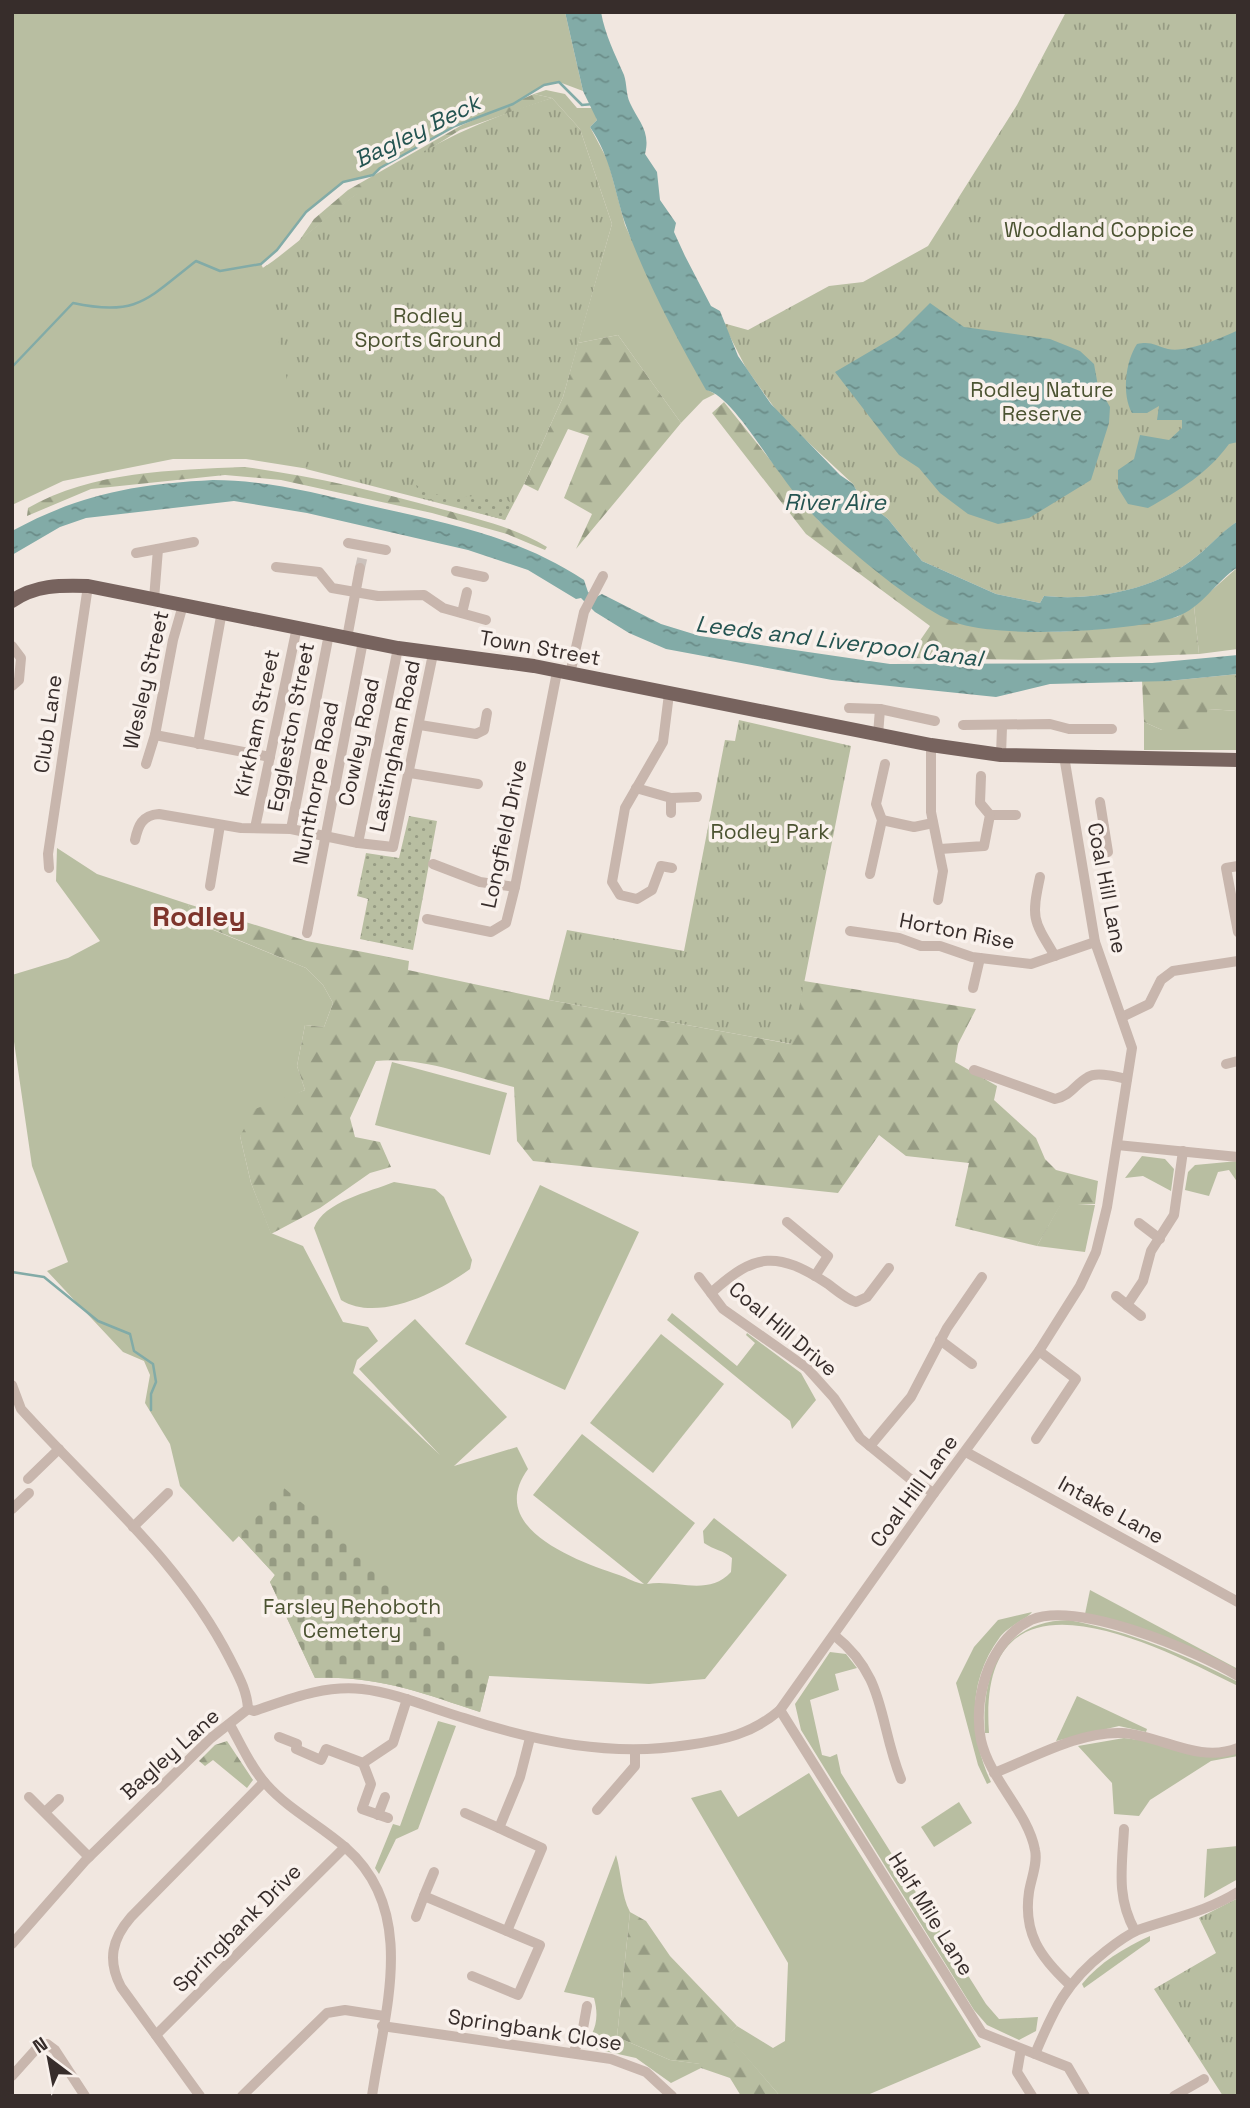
<svg xmlns="http://www.w3.org/2000/svg" width="1250" height="2108" font-family="'Space Grotesk',sans-serif">
  <style>
    .grass { fill: #b8bea1 }
    .forest { fill: url(#forest-firs) }
    .cemetery { fill: url(#cemetery-stones) }
    .park { fill: url(#park-tufts) }
    .garden { fill: url(#garden-dots) }
    .water { fill: url(#water-ripples) }
    .lines { fill: none; stroke-linecap: round; stroke-linejoin: round }
    .stream { stroke: #82aba7; stroke-width: 2.5 }
    .minor-tunnel { stroke: #ccc2bc; stroke-width: 10; stroke-dasharray: 10 5; stroke-linecap: butt }
    .minor { stroke: #c8b6ad; stroke-width: 10 }
    .major { stroke: #77635e; stroke-width: 14 }
    .labels { text-anchor: middle; stroke-width: 7; stroke-linejoin: round; paint-order: stroke }
    .park-label { font-size: 21px; fill: #4b5331; stroke: #f9f1ec }
    .street-label { font-size: 21px; fill: #372d2b; stroke: #f9f1ec }
    .water-label { font-size: 23px; font-style: italic; fill: #245451; stroke: #f9f1ec }
    .district-label { font-size: 28px; font-weight: bold; fill: #7e352c; stroke: #f9f1ec }
  </style>
  <defs>
    <pattern id="forest-firs" width="22" height="20" patternUnits="userSpaceOnUse" patternTransform="scale(1.75)"><rect width="22" height="20" fill="#b8bea1"/><path d="M5 1l3.5 6h-7zM16 11l3.5 6h-7z" fill="#969b83"/></pattern>
    <pattern id="cemetery-stones" width="16" height="16" patternUnits="userSpaceOnUse" patternTransform="scale(1.75)"><rect width="16" height="16" fill="#b8bea1"/><path d="M2 7V4a2 2 0 0 1 4 0v3zM10 15v-3a2 2 0 0 1 4 0v3z" fill="#969b83"/></pattern>
    <pattern id="park-tufts" width="24" height="20" patternUnits="userSpaceOnUse" patternTransform="scale(1.75)"><rect width="24" height="20" fill="#b8bea1"/><path d="M3 7l-1-3M5 7V3M7 7l1-3M15 17l-1-3M17 17v-4M19 17l1-3" fill="none" stroke="#969b83"/></pattern>
    <pattern id="garden-dots" width="8" height="8" patternUnits="userSpaceOnUse" patternTransform="scale(1.75)"><rect width="8" height="8" fill="#b8bea1"/><path d="M2 2h.1M6 6h.1" fill="none" stroke="#969b83" stroke-width="1.8" stroke-linecap="round"/></pattern>
    <pattern id="water-ripples" width="26" height="14" patternUnits="userSpaceOnUse" patternTransform="scale(1.75)"><rect width="26" height="14" fill="#82aba7"/><path d="M2 4q2-2 4 0t4 0M15 11q2-2 4 0t4 0" fill="none" stroke="#6b8c88"/></pattern>
  </defs>
  <rect width="100%" height="100%" fill="#f1e7e0"/>
  <!-- grass -->
  <g class="grass">
    <path d="M12,12h553l18,79 -24,-9 -15,3 -31,19 -58,22 -75,42 -7,7 -30,7 -37,30 -29,38 -16,14 2,4 4,-3 42,204 -63,-10h-73l-110,22 -51,24z"/>
    <path d="M546,90l19,4 12,14h17l3,12 -7,7 18,34 17,64 41,89 40,75 9,5 -12,6 -22,23 -63,-88 -40,8 34,-119 -32,-95 -28,-31 -18,-4z"/>
    <path d="M1238,567v82l-39,5 -5,-48z"/>
    <path d="M1208,709l30,2v39h-94v-28l18,8z"/>
    <path d="M57,848l40,26 91,30 8,19 110,45 17,17 10,18 -9,24 -19,-2 -8,41 8,24 -15,7 -50,39 11,47 20,50 32,13 40,76 25,5 10,14 -21,19 -4,13 87,82 -81,-86 56,-50 92,98 -53,49 63,-19 11,22c-43,59 49,92 91,106 9,3 16,8 25,9l-111,-89 49,-61 113,89 -48,61c29,-5 61,13 84,-12l1,-14c-9,-8 -18,-8 -28,-15l-1,-12 11,-13 73,57 -82,104 -56,5 -160,-8 -9,36c-58,-19 -103,-37 -165,-34l-45,-96 5,-7 -36,-39 -6,6 -53,-56 -10,-42 -25,-41 5,-28 -6,-14 -21,-9 -76,-81 21,-9 -36,-96 -20,-138v-53l56,-17 32,-17 -44,-60z"/>
    <path d="M392,1062l115,31 -17,62 -115,-30z"/>
    <path d="M1142,1156l23,3 9,10 -3,22 -28,-15 -18,2z"/>
    <path d="M1238,1161v22l-9,-13 -11,2 -9,24 -24,-6 3,-18 7,-7z"/>
    <path d="M394,1182l41,7 9,8 28,63 -2,9c-31,23 -92,54 -129,31l-27,-72c10,-27 56,-36 80,-46z"/>
    <path d="M540,1185l99,47 -74,158 -100,-46z"/>
    <path d="M1060,1205h35l-10,47 -48,-6z"/>
    <path d="M672,1313l65,53 18,-23 -9,-8 1,-2 54,40 15,27 -24,29 -2,-8 -123,-101z"/>
    <path d="M661,1334l63,50 -71,89 -63,-50z"/>
    <path d="M1090,1590l148,79v4l-153,-59z"/>
    <path d="M1032,1612c-5,7 -24,14 -32,25 -33,44 -31,98 -9,145l-4,2 -9,-19 -22,-82 18,-36 24,-27z"/>
    <path d="M1069,1620c65,13 110,32 169,62v4c-86,-43 -262,-134 -249,47h-4c-4,-60 17,-112 84,-113z"/>
    <path d="M830,1652l16,2 11,14 -22,6 4,16 -29,10 12,55 8,2 7,-3 4,19 145,231 13,15 39,-2 -2,14 -17,9 -32,-15 -13,-15 -173,-280 -6,-26z"/>
    <path d="M1077,1696l70,33 -1,3 -27,-6 -63,15z"/>
    <path d="M438,1721l18,5 -38,103 -22,10 -17,35 -4,-6 18,-44 7,2z"/>
    <path d="M1124,1738l114,15v3l-27,5 -61,39 -11,16 -25,-2 -2,-31 -34,-37z"/>
    <path d="M809,1773l172,274 -116,49h-85l-53,-61 10,-9 36,22 12,-7 3,-78 -97,-165 30,-8 17,27z"/>
    <path d="M959,1802l13,21 -38,24 -13,-20z"/>
    <path d="M1238,1846v33l-34,19 3,-49z"/>
    <path d="M616,1855c6,20 5,40 14,57l-13,125 53,23 31,4v4l-30,15 -35,-25 -54,-12c15,-13 17,-30 12,-48l-30,-6z"/>
    <path d="M1150,1936v5l-66,47 -2,-4c18,-22 42,-36 68,-48z"/>
  </g>
  <!-- forest -->
  <g class="forest">
    <path d="M534,94l18,4 -92,32 -107,67 -54,44 15,-22 34,-29 114,-65z"/>
    <path d="M618,335l63,88 -105,126 16,-35 -28,-16 25,-62 -21,-7 -30,62 -14,-7 39,-87 15,-54z"/>
    <path d="M724,402l95,119 100,81 87,27 52,3 51,-4 68,-11 17,-11 5,48 -162,6 -129,-2 22,-32 -124,-92 -94,-121z"/>
    <path d="M245,467c67,9 131,24 196,42 37,10 73,18 106,38l-2,3 -38,-16 -75,-21 -151,-33 -56,-5 -134,14 -64,27 1,-8c64,-37 145,-38 217,-41z"/>
    <path d="M1238,674v37l-30,-2 -6,19 -40,2 -18,-8 -2,-42 26,1z"/>
    <path d="M188,904l119,37 102,20 -1,9 141,30 242,44 13,-63 172,28 -18,35 -3,18 42,24 -3,14 42,38 9,21 11,11 42,11 -3,23 -35,2 -23,40 -82,-20 14,-63 -63,-7 -27,-21 -41,58 -305,-32 -16,-20 -3,-54c-44,-11 -93,-31 -138,-26l-26,57 5,19 25,5 11,25 -21,6 -50,35 -49,26 -20,-51 -11,-47 15,-27 50,-19 -8,-24 8,-41 19,2 9,-24 -10,-18 -17,-17 -111,-46z"/>
    <path d="M227,1741l26,39 -6,8 -34,-28 -8,6 -6,-5 16,-16z"/>
    <path d="M630,1912l16,9 24,35 67,70 -9,9 52,61h-39l-11,-18 -29,-10 -1,-4 -30,-4 -53,-23z"/>
  </g>
  <!-- cemetery -->
  <path class="cemetery" d="M284,1488l108,90 97,98 -9,36c-56,-19 -105,-37 -165,-34l-45,-96 5,-7 -36,-39z"/>
  <!-- park -->
  <g class="park">
    <path d="M1066,12h172v509c-15,10 -27,24 -41,35 -40,34 -102,45 -153,40l-4,7 -44,-9 -74,-33 -34,-42 -28,-22 -7,-13 -72,-67 -35,-49 -23,-45 25,7 81,-44 34,-4 65,-36 89,-141z"/>
    <path d="M552,98l28,31 32,95 -49,173 -39,87 -19,36 -199,-51 -43,-201c31,-21 58,-47 88,-70 64,-47 125,-77 201,-100z"/>
    <path d="M739,720l112,26 -59,298 -243,-44 18,-70 117,21 41,-211 10,1z"/>
    <path d="M1238,1898v198h-15l-69,-107 62,-36 -17,-35z"/>
  </g>
  <!-- garden -->
  <g class="garden">
    <path d="M416,485c13,6 27,14 42,13 21,-2 34,-6 54,5l-7,17 -85,-23z"/>
    <path d="M409,816l28,5 -24,129 -53,-11 8,-40 -11,-3 9,-43 33,5z"/>
  </g>
  <!-- water -->
  <g class="water">
    <path d="M565,12h36c4,23 14,42 23,63 3,9 2,20 6,28 8,18 21,28 15,51l12,18 3,28 16,23 -2,9 11,24 26,50 9,5 18,45 33,48 69,71 13,9 7,13 28,22 34,42 74,33 44,9 4,-7c50,5 113,-6 153,-40 14,-11 25,-25 41,-35v46c-22,14 -36,41 -62,50 -47,15 -168,21 -216,7 -36,-10 -113,-75 -141,-103 -14,-14 -28,-32 -40,-49 -15,-19 -50,-78 -73,-82 -29,-51 -61,-111 -81,-167 -11,-33 -14,-66 -35,-96l7,-7 -14,-29z"/>
    <path d="M930,303l34,24 86,12 30,12 14,13 4,22 12,21 -1,16 -18,57 -62,38 -31,6 -30,-10 -28,-21 -21,-25 -20,-13 -64,-83 63,-37z"/>
    <path d="M1238,330v112l-9,2c-21,29 -49,46 -81,64l-20,-4 -10,-16v-18l16,-11 6,-24 29,5 13,-12v-8h-25l2,-14 -12,7h-15c-10,-18 -7,-51 5,-69 15,-3 18,2 31,5 18,4 54,-11 70,-19z"/>
    <path d="M213,480c53,0 103,13 154,25 79,18 148,30 217,75l4,12 8,5 6,-3 59,30 39,12 190,28 262,-1 86,-8v19l-70,7 -118,3 -54,13 -164,-17 -166,-31 -37,-16 -34,-21 -14,-14 -5,1 -48,-29 -60,-20 -161,-37 -73,-12 -148,17 -26,9 -48,28v-24c68,-37 124,-47 201,-51z"/>
  </g>
  <g class="lines">
    <!-- stream -->
    <g class="stream">
      <path d="M12,367l61,-64c65,14 74,-4 123,-42l24,10 41,-7 16,-14 29,-38 37,-30 30,-7 7,-7 75,-42 58,-22 31,-19 15,-3 23,23 11,-1"/>
      <path d="M12,1272l32,5 54,44 32,13 4,17 19,13 3,18 -5,12v16"/>
    </g>
    <!-- minor-tunnel -->
    <path class="minor-tunnel" d="M360,568l3,-13"/>
    <!-- minor -->
    <g class="minor">
      <path d="M348,543l38,7"/>
      <path d="M136,553l58,-11"/>
      <path d="M276,567l43,5 13,16 46,8 46,-1 19,13 43,12"/>
      <path d="M456,571l28,6"/>
      <path d="M154,599l4,-50"/>
      <path d="M462,613l5,-21"/>
      <path d="M347,638l13,-70"/>
      <path d="M12,646l9,12 -2,22 -7,6"/>
      <path d="M570,674l14,-62 19,-36"/>
      <path d="M669,694l-6,48 -38,66 -13,74 8,13 17,4 15,-9 9,-24 11,2"/>
      <path d="M849,708l31,1 55,12"/>
      <path d="M420,725l56,9 8,-4 3,-17"/>
      <path d="M963,725l87,-1 19,5h43"/>
      <path d="M155,735l115,22"/>
      <path d="M878,735l2,-26"/>
      <path d="M198,744l24,-133"/>
      <path d="M931,745v67l12,59 -5,29"/>
      <path d="M1001,755l1,-28"/>
      <path d="M146,764l9,-29 18,-95 10,-35"/>
      <path d="M410,773l68,11"/>
      <path d="M636,788l35,10 26,-1"/>
      <path d="M671,813v-15"/>
      <path d="M990,815h26"/>
      <path d="M882,820l32,7 19,-4"/>
      <path d="M1104,827l4,25"/>
      <path d="M255,828l42,-201"/>
      <path d="M1098,828l6,-1 -4,-25"/>
      <path d="M291,829l38,-195"/>
      <path d="M135,840c3,-14 7,-25 24,-26l82,14 50,1 67,14 35,4 40,-193"/>
      <path d="M358,843l40,-195"/>
      <path d="M940,849l44,-3 6,-31 -10,-12 1,-27"/>
      <path d="M433,864l47,18 35,5"/>
      <path d="M1238,866l-12,2 12,64"/>
      <path d="M49,868l-1,-14 40,-268"/>
      <path d="M870,874l12,-54 -6,-16 9,-40"/>
      <path d="M1040,877c-9,42 -7,43 15,79"/>
      <path d="M210,886l10,-61"/>
      <path d="M427,919l64,13 15,-9 9,-36 42,-215"/>
      <path d="M850,931l49,7 22,8h19l32,11 59,7 64,-22"/>
      <path d="M307,933l56,-292"/>
      <path d="M973,988l7,-30"/>
      <path d="M1122,1017l27,-13 12,-24 12,-9 65,-10"/>
      <path d="M1226,1064l12,-3"/>
      <path d="M974,1070l81,29c17,-4 19,-14 33,-22 9,-6 29,0 39,2"/>
      <path d="M1117,1145l121,12"/>
      <path d="M787,1222l41,34 -13,20"/>
      <path d="M1139,1223l21,16"/>
      <path d="M699,1277l24,32 84,59 27,30 26,40 49,40 25,15"/>
      <path d="M711,1293c45,-41 66,-42 117,-9 8,6 18,15 28,18l11,-5 22,-29"/>
      <path d="M1116,1296l25,20"/>
      <path d="M1127,1305l16,-24 8,-30 23,-36 9,-64"/>
      <path d="M940,1340l32,24"/>
      <path d="M12,1385l9,24c73,81 159,151 209,250 8,16 17,31 18,50l-37,29 -126,123 -73,83"/>
      <path d="M1036,1439l40,-60 -37,-28"/>
      <path d="M870,1446l41,-49 36,-69 35,-51"/>
      <path d="M966,1452l272,150"/>
      <path d="M28,1479l31,-30"/>
      <path d="M12,1509l17,-16"/>
      <path d="M133,1527l35,-34"/>
      <path d="M834,1635c53,42 44,87 67,144"/>
      <path d="M248,1709l6,2c36,-12 69,-26 108,-22 35,4 68,19 102,29 73,24 148,39 224,27 36,-5 64,-11 92,-35l154,-217 105,-142 41,-65 16,-34 11,-45 25,-159 -37,-106 -31,-186"/>
      <path d="M780,1710l202,323 86,34 17,29"/>
      <path d="M230,1725c11,19 21,43 36,59 23,26 54,41 80,64 73,64 38,165 26,248"/>
      <path d="M279,1737l18,7 -1,5 25,11 5,-11 37,14 30,-20 14,-44"/>
      <path d="M363,1763l8,21 -9,25 26,9"/>
      <path d="M994,1773c39,-15 85,-42 128,-40 39,2 76,31 116,15"/>
      <path d="M29,1797l60,60"/>
      <path d="M597,1810l38,-44v-16"/>
      <path d="M45,1812l14,-13"/>
      <path d="M465,1813l34,15"/>
      <path d="M378,1815l7,-18"/>
      <path d="M1124,1829c-2,38 -8,68 11,102"/>
      <path d="M424,1896l10,-24"/>
      <path d="M416,1917l8,-21 116,49 -22,50 -46,-19"/>
      <path d="M507,1931l35,-83 -43,-20 21,-51 10,-39"/>
      <path d="M1069,1984c-29,-27 -46,-51 -40,-92 2,-13 9,-29 6,-42 -7,-38 -45,-70 -54,-110 -5,-24 -1,-51 8,-73 9,-20 21,-37 42,-47 46,-20 166,31 207,56"/>
      <path d="M382,2026l229,33 35,13 26,24"/>
      <path d="M156,2035l189,-188"/>
      <path d="M1021,2049l-4,23 15,24"/>
      <path d="M573,2053l9,-19 5,-28"/>
      <path d="M1035,2054c19,-45 31,-72 71,-103 10,-8 21,-16 32,-21 34,-12 68,-18 100,-38"/>
      <path d="M12,2076l26,-29 9,-3 8,6 30,46"/>
      <path d="M200,2096l-79,-109c-14,-27 -9,-48 10,-70l133,-135"/>
      <path d="M242,2096l85,-83 18,-3 39,6"/>
      <path d="M1174,2096l30,-17"/>
    </g>
    <!-- major -->
    <path class="major" d="M12,601c23,-16 48,-16 76,-15l310,62 136,18 397,79 70,10 237,5"/>
  </g>
  <g class="labels">
    <!-- park labels -->
    <g class="park-label">
      <text x="1099" y="237">Woodland Coppice</text>
      <text x="428" y="323">Rodley<tspan x="428" dy="24">Sports Ground</tspan></text>
      <text x="1042" y="397">Rodley Nature<tspan x="1042" dy="24">Reserve</tspan></text>
      <text x="770" y="839">Rodley Park</text>
      <text x="352" y="1614">Farsley Rehoboth<tspan x="352" dy="24">Cemetery</tspan></text>
    </g>
    <!-- street labels -->
    <g class="street-label">
      <text transform="translate(540 648) rotate(10)" y="7">Town Street</text>
      <text transform="translate(146 680) rotate(-77)" y="7">Wesley Street</text>
      <text transform="translate(257 723) rotate(-78)" y="7">Kirkham Street</text>
      <text transform="translate(48 724) rotate(-82)" y="7">Club Lane</text>
      <text transform="translate(291 727) rotate(-79)" y="7">Eggleston Street</text>
      <text transform="translate(359 742) rotate(-78)" y="7">Cowley Road</text>
      <text transform="translate(395 746) rotate(-78)" y="7">Lastingham Road</text>
      <text transform="translate(316 783) rotate(-79)" y="7">Nunthorpe Road</text>
      <text transform="translate(504 834) rotate(-78)" y="7">Longfield Drive</text>
      <text transform="translate(1107 888) rotate(79)" y="7">Coal Hill Lane</text>
      <text transform="translate(957 931) rotate(11)" y="7">Horton Rise</text>
      <text transform="translate(783 1329) rotate(40)" y="7">Coal Hill Drive</text>
      <text transform="translate(914 1491) rotate(-54)" y="7">Coal Hill Lane</text>
      <text transform="translate(1111 1510) rotate(29)" y="7">Intake Lane</text>
      <text transform="translate(170 1754) rotate(-42)" y="7">Bagley Lane</text>
      <text transform="translate(931 1914) rotate(58)" y="7">Half Mile Lane</text>
      <text transform="translate(237 1928) rotate(-45)" y="7">Springbank Drive</text>
      <text transform="translate(535 2030) rotate(9)" y="7">Springbank Close</text>
    </g>
    <!-- water labels -->
    <g class="water-label">
      <text transform="translate(417 131) rotate(-26)" y="8">Bagley Beck</text>
      <text x="835" y="510">River Aire</text>
      <text transform="translate(839 641) rotate(7)" y="8">Leeds and Liverpool Canal</text>
    </g>
    <!-- district labels -->
    <g class="district-label">
      <text x="199" y="926">Rodley</text>
    </g>
  </g>
  <!-- border -->
  <rect width="1250" height="2108" fill="none" stroke="#372d2b" stroke-width="28"/>
  <!-- north arrow -->
  <g transform="translate(49 2059) rotate(328)" stroke="#f9f1ec" stroke-width="5" paint-order="stroke">
  <path d="M0-5L12 26L0 18L-12 26Z" fill="#372d2b"/>
  <text y="-10" font-size="19" font-weight="bold" text-anchor="middle" fill="#372d2b">N</text>
  </g>
</svg>
